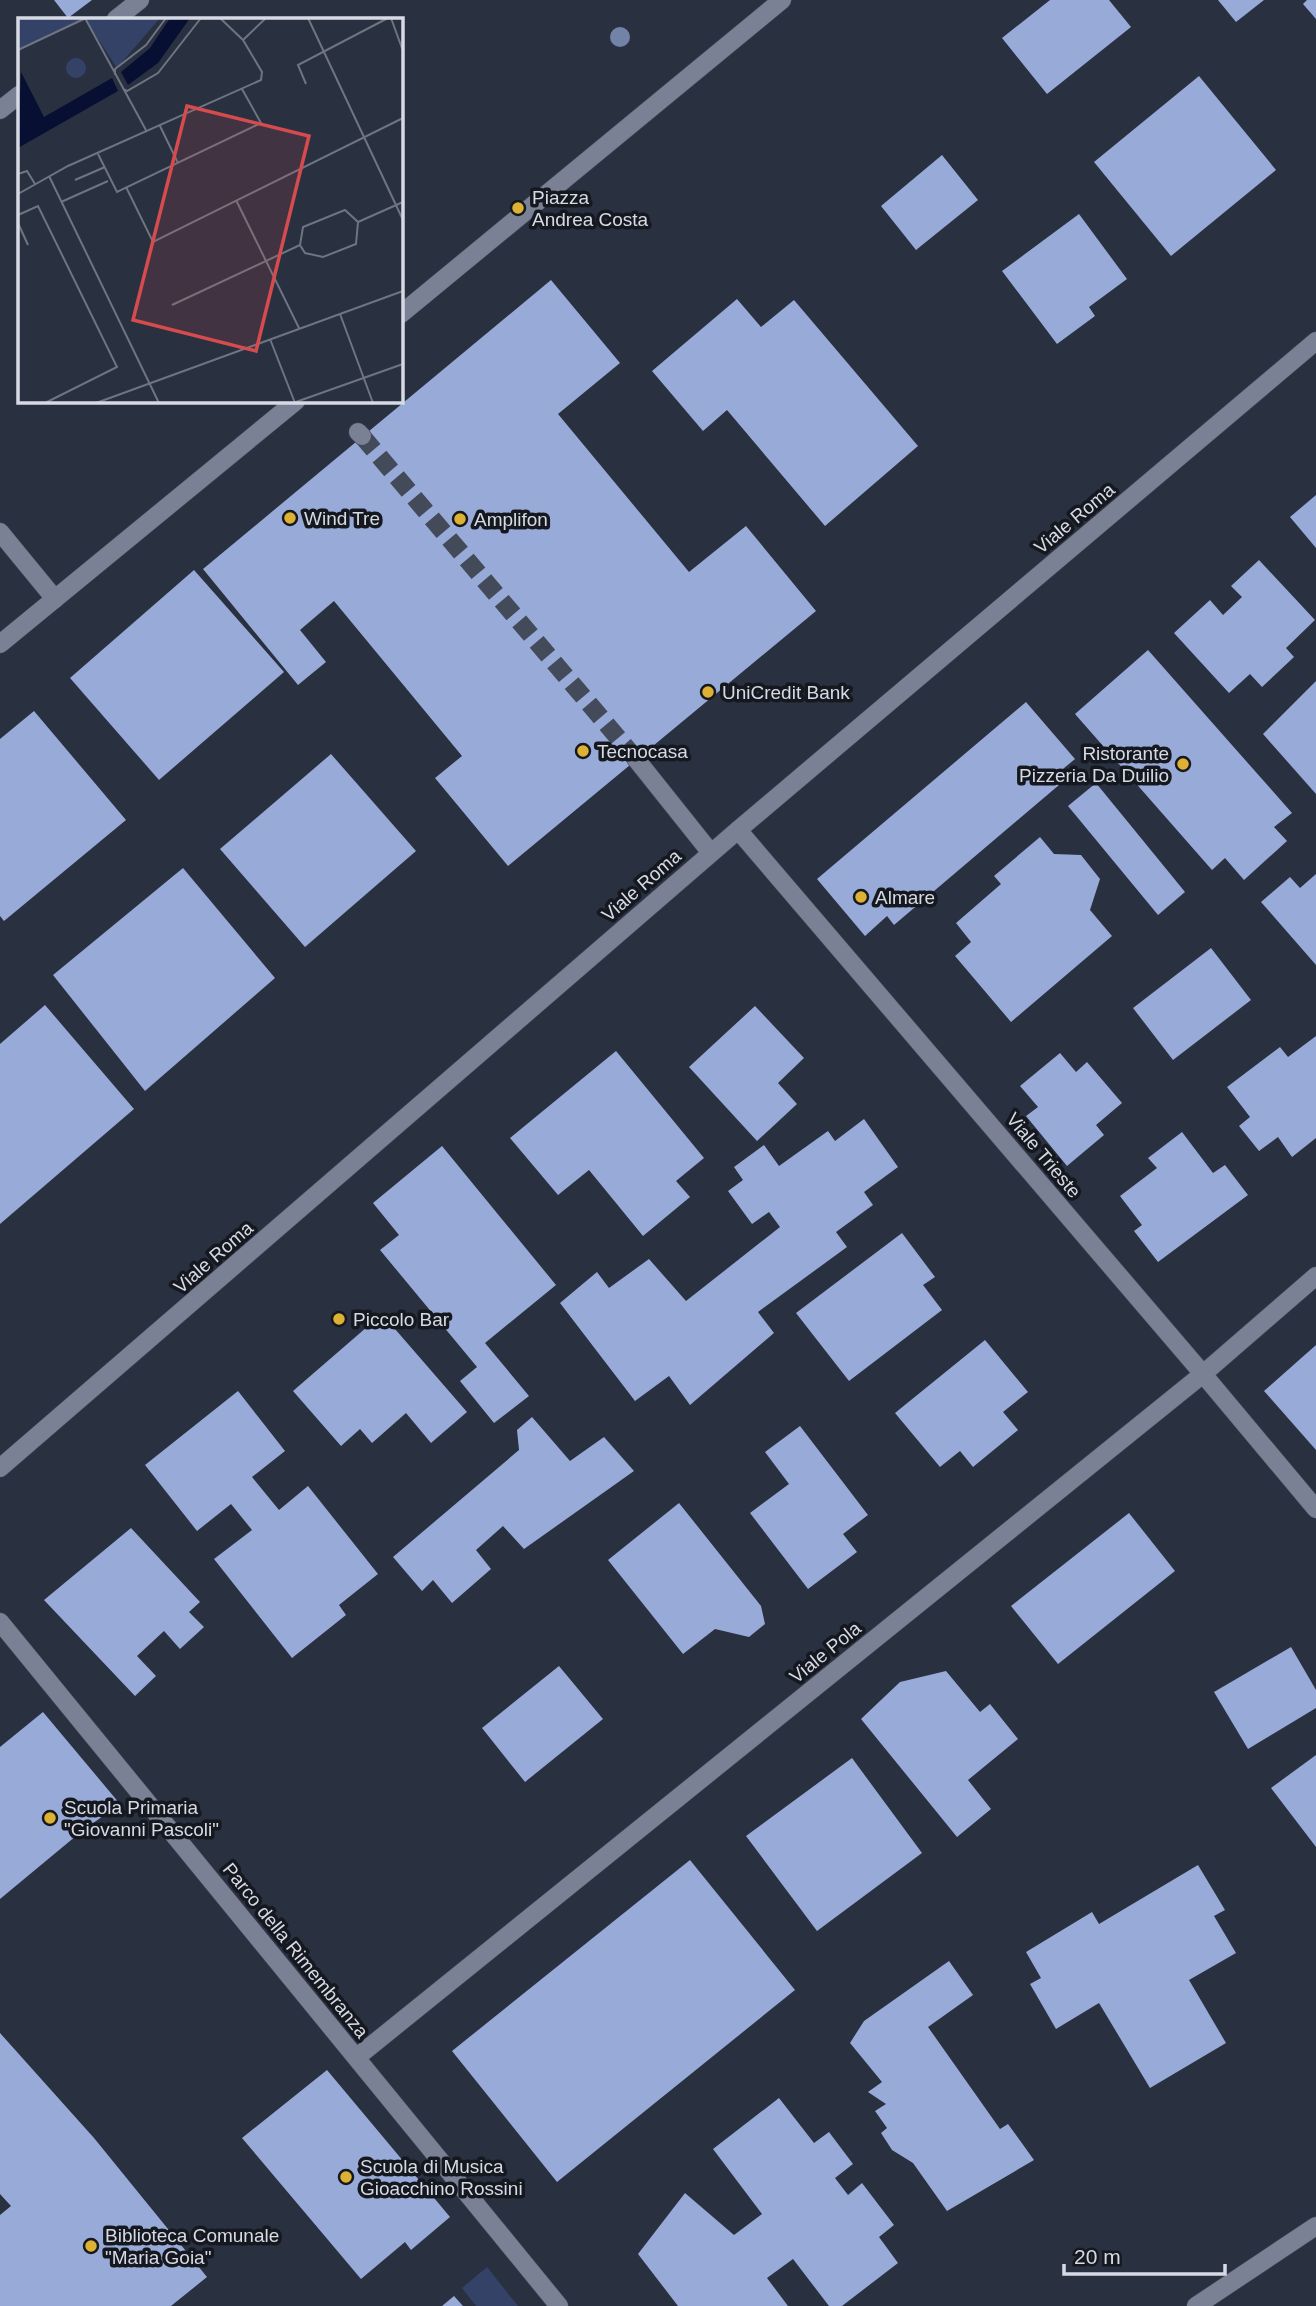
<svg xmlns="http://www.w3.org/2000/svg" width="1316" height="2306" font-family="Arial,sans-serif">
  <style>
    .green { fill: #344267 }
    .building { fill: #98aad8 }
    .lines { fill: none; stroke-linecap: round; stroke-linejoin: round }
    .minor-tunnel { stroke: #434a59; stroke-width: 18; stroke-dasharray: 18 9; stroke-linecap: butt }
    .minor-casing { stroke: #494e5b; stroke-width: 19 }
    .minor { stroke: #7a8195; stroke-width: 18 }
    .tree { fill: #7382a7 }
    .poi-dot { fill: #ddb133; stroke: #15181f; stroke-width: 2.5 }
    .labels { text-anchor: middle; stroke-width: 7; stroke-linejoin: round; paint-order: stroke }
    .poi-label { font-size: 19px; fill: #d6dae5; stroke: #15181f; text-anchor: start }
    .street-label { font-size: 19px; fill: #d6dae5; stroke: #15181f }
    .inset-road { fill: none; stroke: #6e7482; stroke-width: 2 }
    .view { fill: #d64c4e; fill-opacity: 0.15; stroke: #d64c4e; stroke-width: 3.5 }
    .inset-edge { fill: none; stroke: #d6dae5; stroke-width: 3.5 }
  </style>
  <rect width="100%" height="100%" fill="#293040"/>
  <!-- green -->
  <path class="green" d="M487,2267l31,39h-42l-14,-18z"/>
  <!-- building -->
  <g class="building">
    <path d="M54,0h38l-24,18z"/>
    <path d="M1050,0h59l22,27 -84,67 -45,-56z"/>
    <path d="M1218,0h46l-28,22z"/>
    <path d="M1307,0h9v19l-13,-15z"/>
    <path d="M1199,76l77,94 -105,86 -77,-94z"/>
    <path d="M942,155l36,45 -62,50 -35,-44z"/>
    <path d="M1079,214l48,65 -38,28 6,9 -38,28 -55,-73z"/>
    <path d="M551,280l69,83 -62,51 131,158 57,-46 70,85 -308,255 -73,-88 27,-22 -128,-155 -34,29 26,32 -28,23 -95,-116z"/>
    <path d="M737,299l24,28 33,-27 124,146 -93,80 -98,-116 -24,21 -51,-60z"/>
    <path d="M1316,495v53l-26,-31z"/>
    <path d="M1259,560l56,60 -29,28 8,9 -32,30 -12,-13 -21,19 -55,-60 36,-33 13,15 19,-18 -11,-11z"/>
    <path d="M194,570l90,102 -125,108 -89,-102z"/>
    <path d="M1148,650l144,163 -18,14 13,14 -43,39 -19,-22 -13,12 -137,-156z"/>
    <path d="M1316,681v113l-53,-60z"/>
    <path d="M1026,702l49,57 -23,19 7,7 -165,140 -7,-9 -22,20 -48,-57z"/>
    <path d="M34,711l92,109 -122,101 -4,-5v-177z"/>
    <path d="M331,754l85,97 -111,96 -85,-98z"/>
    <path d="M1096,783l89,109 -27,23 -90,-109z"/>
    <path d="M1040,837l14,17 27,1 19,24 -10,31 22,26 -101,86 -56,-66 16,-14 -15,-19 45,-39 -7,-8z"/>
    <path d="M183,868l92,110 -130,113 -92,-116z"/>
    <path d="M1316,874v91l-55,-63 29,-25 10,11z"/>
    <path d="M1211,948l40,52 -78,60 -40,-52z"/>
    <path d="M45,1005l89,104 -134,115v-180z"/>
    <path d="M755,1006l49,52 -26,25 19,21 -40,37 -68,-74z"/>
    <path d="M1316,1036v102l-24,19 -14,-20 -19,14 -20,-25 11,-9 -23,-30 53,-40 8,10z"/>
    <path d="M616,1051l88,107 -28,23 14,16 -47,39 -54,-66 -31,25 -48,-57z"/>
    <path d="M1060,1053l16,19 11,-10 35,41 -26,22 8,10 -37,31 -41,-50 12,-9 -18,-21z"/>
    <path d="M864,1119l34,48 -34,25 9,13 -37,27 11,15 -89,65 16,21 -84,72 -21,-29 -34,25 -75,-98 37,-31 12,16 40,-29 37,42 94,-74 -11,-15 -17,12 -24,-33 15,-11 -9,-13 30,-22 15,21 49,-35 7,10z"/>
    <path d="M1182,1132l31,41 12,-8 23,30 -90,67 -24,-31 8,-6 -22,-29 37,-28 -9,-10z"/>
    <path d="M442,1146l114,139 -71,58 44,53 -35,27 -34,-42 17,-14 -97,-117 19,-15 -26,-32z"/>
    <path d="M902,1233l33,44 -12,8 19,25 -93,71 -53,-68z"/>
    <path d="M382,1314l85,98 -36,31 -25,-30 -34,30 -12,-14 -19,17 -48,-55z"/>
    <path d="M985,1340l43,52 -25,20 15,18 -45,37 -13,-16 -20,16 -45,-54z"/>
    <path d="M1316,1345v105l-52,-59z"/>
    <path d="M238,1391l47,60 -33,26 27,33 29,-24 70,88 -39,31 7,10 -54,43 -78,-99 38,-29 -21,-26 -34,27 -52,-66z"/>
    <path d="M532,1417l38,44 34,-24 30,34 -110,78 -21,-23 -27,24 15,19 -39,34 -19,-23 -11,11 -29,-34 126,-107 -2,-20z"/>
    <path d="M800,1426l68,89 -25,19 14,18 -49,37 -58,-76 39,-29 -24,-32z"/>
    <path d="M679,1503l82,103 4,18 -16,13 -34,-8 -32,25 -75,-94z"/>
    <path d="M1129,1513l46,58 -117,93 -47,-58z"/>
    <path d="M131,1528l69,74 -11,10 15,15 -24,22 -16,-18 -27,25 19,20 -21,20 -91,-96z"/>
    <path d="M1291,1647l25,43v18l-68,41 -34,-57z"/>
    <path d="M559,1666l44,53 -78,63 -43,-54z"/>
    <path d="M946,1671l34,41 10,-8 28,35 -50,41 23,29 -34,28 -96,-118 39,-37z"/>
    <path d="M43,1712l77,92 -38,27 -82,68v-152z"/>
    <path d="M1316,1755v92l-45,-59z"/>
    <path d="M852,1758l70,95 -105,78 -71,-95z"/>
    <path d="M690,1860l105,130 -238,192 -105,-131z"/>
    <path d="M1198,1865l27,45 -11,6 22,37 -47,27 37,63 -76,45 -51,-85 -43,26 -26,-45 11,-6 -15,-26 66,-40 7,12z"/>
    <path d="M949,1961l24,34 -45,32 72,102 8,-5 26,36 -87,51 -34,-48 -21,-13 -11,-17 6,-5 -12,-17 11,-7 -18,-12 14,-10 -32,-39 14,-22z"/>
    <path d="M0,2033l94,105 113,139 -36,29h-171v-91l11,-9 -11,-12z"/>
    <path d="M327,2070l123,147 -39,33 -6,-8 -44,37 -119,-141z"/>
    <path d="M779,2098l35,45 15,-11 24,32 -18,14 13,17 14,-12 32,42 -15,12 19,26 -56,43h-13l-36,-47 -26,19 21,28h-110l-40,-52 47,-61 49,42 28,-21 -49,-65z"/>
    <path d="M454,2296l9,10h-21z"/>
  </g>
  <g class="lines">
    <!-- minor-tunnel -->
    <path class="minor-tunnel" d="M362,436l274,323"/>
    <defs>
      <g id="minor">
        <path d="M116,19l24,-19"/>
        <path d="M0,110l19,-15"/>
        <path d="M401,314l381,-314"/>
        <path d="M358,432l4,4"/>
        <path d="M0,532l55,67"/>
        <path d="M0,644l296,-243"/>
        <path d="M636,759l75,94"/>
        <path d="M738,830l465,544 113,135"/>
        <path d="M0,1468l738,-638 578,-489"/>
        <path d="M0,1622l559,684"/>
        <path d="M357,2057l846,-683 113,-98"/>
        <path d="M1196,2306l120,-80"/>
      </g>
    </defs>
    <!-- minor casing -->
    <use href="#minor" class="minor-casing"/>
    <!-- minor -->
    <use href="#minor" class="minor"/>
  </g>
  <!-- trees -->
  <circle class="tree" cx="620" cy="37" r="10"/>
  <!-- markers -->
  <g class="poi-dot">
    <circle cx="518" cy="208" r="7"/>
    <circle cx="290" cy="518" r="7"/>
    <circle cx="460" cy="519" r="7"/>
    <circle cx="708" cy="692" r="7"/>
    <circle cx="583" cy="751" r="7"/>
    <circle cx="1183" cy="764" r="7"/>
    <circle cx="861" cy="897" r="7"/>
    <circle cx="339" cy="1319" r="7"/>
    <circle cx="50" cy="1818" r="7"/>
    <circle cx="346" cy="2177" r="7"/>
    <circle cx="91" cy="2246" r="7"/>
  </g>
  <g class="labels">
    <!-- poi labels -->
    <g class="poi-label">
      <text x="532" y="204">Piazza<tspan x="532" dy="22">Andrea Costa</tspan></text>
      <text x="304" y="525">Wind Tre</text>
      <text x="474" y="526">Amplifon</text>
      <text x="722" y="699">UniCredit Bank</text>
      <text x="597" y="758">Tecnocasa</text>
      <text x="1169" y="760" text-anchor="end">Ristorante<tspan x="1169" dy="22">Pizzeria Da Duilio</tspan></text>
      <text x="875" y="904">Almare</text>
      <text x="353" y="1326">Piccolo Bar</text>
      <text x="64" y="1814">Scuola Primaria<tspan x="64" dy="22">"Giovanni Pascoli"</tspan></text>
      <text x="360" y="2173">Scuola di Musica<tspan x="360" dy="22">Gioacchino Rossini</tspan></text>
      <text x="105" y="2242">Biblioteca Comunale<tspan x="105" dy="22">"Maria Goia"</tspan></text>
    </g>
    <!-- street labels -->
    <g class="street-label">
      <text transform="translate(1074 518) rotate(-40)" y="7">Viale Roma</text>
      <text transform="translate(641 885) rotate(-41)" y="7">Viale Roma</text>
      <text transform="translate(1044 1155) rotate(50)" y="7">Viale Trieste</text>
      <text transform="translate(213 1257) rotate(-41)" y="7">Viale Roma</text>
      <text transform="translate(825 1652) rotate(-39)" y="7">Viale Pola</text>
      <text transform="translate(296 1950) rotate(51)" y="7">Parco della Rimembranza</text>
    </g>
  </g>
  <!-- overview -->
  <g transform="translate(18 18)">
    <rect width="385" height="385" fill="#293040"/>
    <path d="M0,0h142l-43,50 -32,-49 -67,32zM48 50a10 10 0 1 1 20 0a10 10 0 1 1-20 0Z" fill="#344267"/>
    <path d="M152,0h20l-32,45 -30,22 -7,-13 29,-24zM3,54l23,45 68,-39 6,13 -100,57z" fill="#070f32"/>
    <path class="inset-road" d="M67,0l62,114M290,0l95,202M373,0l12,33M225,22l23,-22M0,32l68,-32M97,57v-6l31,-24 20,-27M288,66l-8,-19 90,-47M105,71l4,2 31,-18 43,-55M142,108l18,37M80,136l19,38 144,-69 -19,-34M0,156l9,-3 8,13M31,158l110,227M57,162l30,-13M108,169l27,55 250,-124M0,176l50,-28 193,-86 1,-8 -19,-32 -23,-22M218,182l63,128M43,184l47,-21M327,192l13,12 -2,22 -33,13 -18,-4 -5,-8 3,-18zM0,197l20,-9 79,161 -72,36M340,204l45,-20M0,205l10,22M154,287l128,-60M322,296l33,89M252,321l25,64M78,385l307,-112M275,385l110,-39"/>
    <path class="view" d="M169,88l122,30 -53,215 -123,-31z"/>
    <rect width="385" height="385" class="inset-edge"/>
  </g>
  <!-- scale -->
  <path d="M1064 2264v10h161v-10" fill="none" stroke="#d6dae5" stroke-width="3.5"/>
  <text x="1074" y="2264" font-size="21" fill="#d6dae5" stroke="#15181f" stroke-width="5" paint-order="stroke">20 m</text>
</svg>
